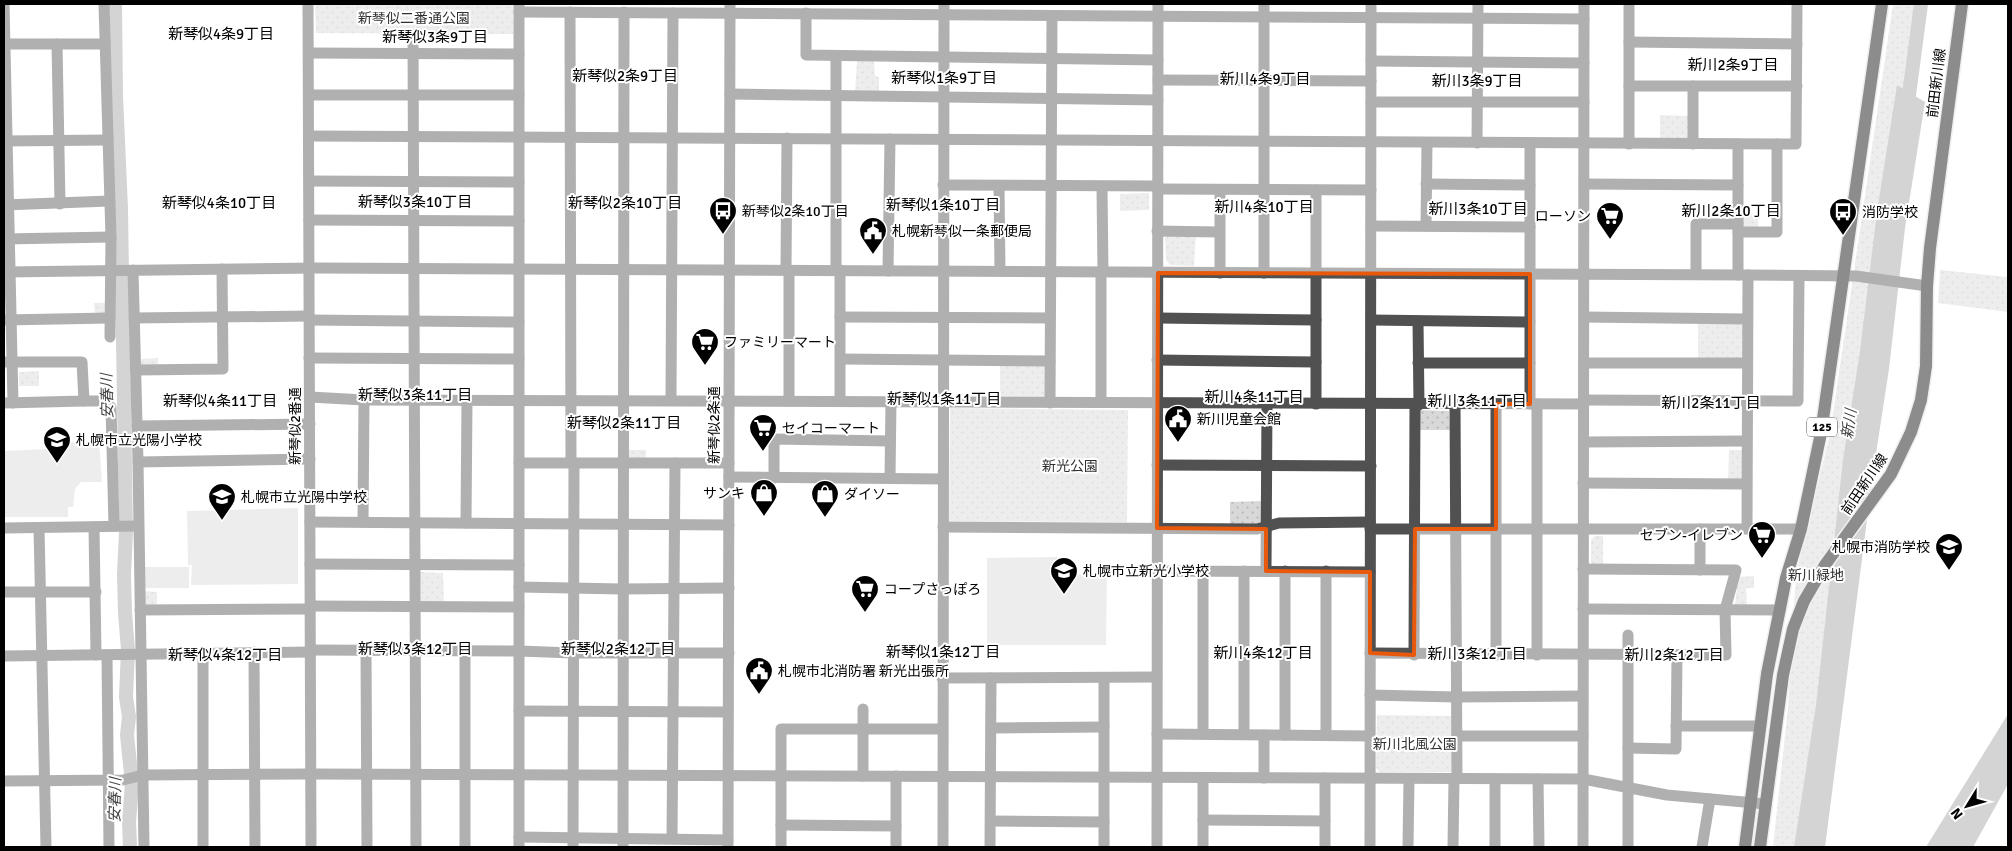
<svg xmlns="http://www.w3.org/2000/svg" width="2012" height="851" font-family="Signika,'Noto Sans JP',sans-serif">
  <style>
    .grass { fill: #d8d8d8 }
    .park { fill: url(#park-dots) }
    .water { fill: #9f9f9f }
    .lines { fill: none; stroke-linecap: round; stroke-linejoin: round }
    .river { stroke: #9f9f9f; stroke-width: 14 }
    .major-casing { stroke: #dbdbdb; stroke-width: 15 }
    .minor { stroke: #515151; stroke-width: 11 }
    .major { stroke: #000; stroke-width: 12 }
    .marked { fill: none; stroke: #e8590c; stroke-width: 4; stroke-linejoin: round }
    .labels { text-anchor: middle; stroke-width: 4; stroke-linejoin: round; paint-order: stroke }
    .shield { fill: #fff; stroke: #4c4c4c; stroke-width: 1 }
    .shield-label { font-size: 12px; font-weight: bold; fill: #000 }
    .park-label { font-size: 14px; fill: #2f2f2f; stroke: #fff }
    .street-label { font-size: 14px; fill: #000; stroke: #fff }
    .poi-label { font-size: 14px; fill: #000; stroke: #fff; text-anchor: start }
    .neighbourhood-label { font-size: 15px; fill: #000; stroke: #fff }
    .water-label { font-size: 15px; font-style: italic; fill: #404040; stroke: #fff }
  </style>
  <defs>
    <pattern id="park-dots" width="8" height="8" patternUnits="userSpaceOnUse" patternTransform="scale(1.25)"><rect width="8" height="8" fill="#d8d8d8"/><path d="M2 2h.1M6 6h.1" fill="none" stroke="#b8b8b8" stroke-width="1.8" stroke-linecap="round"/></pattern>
  </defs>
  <rect width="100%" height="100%" fill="#fff"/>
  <!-- grass -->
  <g class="grass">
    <path d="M99,441l3,41h-21l-6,7 -2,18h-5v10h-64v-66l42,-2 7,-6z"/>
    <path d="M298,508v76l-107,1 1,-20h-4l-1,-54z"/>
    <path d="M1057,557v18l50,-1 -1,71h-119v-87z"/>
    <path d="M144,567h45v21h-44z"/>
  </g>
  <!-- park -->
  <g class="park">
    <path d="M315,4h198v30l-197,-1z"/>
    <path d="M1893,4h24l-14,118 -107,725h-23l15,-140 8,-133 34,-140z"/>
    <path d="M857,61h17l1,15 4,1v15h-24z"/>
    <path d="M1660,115l29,1v25l-29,-1z"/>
    <path d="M1149,193v17l-29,1v-17z"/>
    <rect x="1743" y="214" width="15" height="15"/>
    <path d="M1168,235h28l-2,31 -24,-1 -4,-5 -1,-22z"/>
    <path d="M1940,270l68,7v35l-70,-9z"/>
    <path d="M94,303h11v13h-10z"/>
    <path d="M1698,324h43l2,2v29l-3,3h-42z"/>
    <path d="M158,358v9h-17v-8z"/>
    <rect x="1000" y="366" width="46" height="33"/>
    <path d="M39,371v15h-20v-14z"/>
    <path d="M950,408l178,2 -1,112 -178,-1z"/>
    <path d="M1420,410l29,1 1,19h-30z"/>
    <path d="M628,450h18v10l-18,-1z"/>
    <path d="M1729,450h15v32l-16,-1z"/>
    <path d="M1262,501v21l-6,4 -26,-1v-23z"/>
    <path d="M1595,536h8v29h-10l-2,-3v-22z"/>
    <path d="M420,572l23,1 1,31h-23z"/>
    <path d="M1754,576v12h-8l1,17h-12l3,-28z"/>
    <path d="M143,591l14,1v16h-14z"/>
    <path d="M1377,715l76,1v54l-3,2h-70l-4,-4z"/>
  </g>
  <!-- water -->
  <g class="water">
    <path d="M1897,85l28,17 -20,126 -16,141 -16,104 -48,374h-31l22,-142 27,-245 17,-109 17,-139z"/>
    <path d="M2008,714v70l-35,63h-47z"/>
  </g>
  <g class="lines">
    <!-- river -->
    <g class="river">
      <path d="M115,4l1,92 5,113 5,323 -2,42 1,39 3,37 -2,47 3,20 -2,18 5,48 -3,39 1,25"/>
      <path d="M1907,110l14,-106"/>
    </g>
    <defs>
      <g id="major">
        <path d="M1745,847l22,-173 19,-96 15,-49 20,-96 61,-429"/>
        <path d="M1760,847l23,-172 10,-46 11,-28 21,-36 66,-91 20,-42 10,-32 5,-34 1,-80 3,-38 32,-244"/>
      </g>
    </defs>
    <!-- major casing -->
    <use href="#major" class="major-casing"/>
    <!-- minor -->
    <g class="minor">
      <path d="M4,4l9,399"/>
      <path d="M104,4l7,233 -1,100"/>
      <path d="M308,4l3,843"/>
      <path d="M1629,4v140"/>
      <path d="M519,12l1065,7"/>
      <path d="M570,12l1,451"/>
      <path d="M806,13v42l352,5"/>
      <path d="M413,35l3,812"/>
      <path d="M1629,42l168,2"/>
      <path d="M4,44h101"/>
      <path d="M57,44l3,160"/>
      <path d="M309,53l210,1"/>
      <path d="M836,56v214"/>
      <path d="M1371,61l213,2"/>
      <path d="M1158,80l213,1"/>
      <path d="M1629,86h168"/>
      <path d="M730,94l428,6"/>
      <path d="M309,95h210"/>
      <path d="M1371,102h213"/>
      <path d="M309,136l1487,8 1,-140"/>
      <path d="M4,141l104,-1"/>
      <path d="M1477,143l1,-139"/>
      <path d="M1693,144v-58"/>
      <path d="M309,181l210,1"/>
      <path d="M1426,184l104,1"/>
      <path d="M1584,184l154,1"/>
      <path d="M943,185l215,1"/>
      <path d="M999,186l1,85"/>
      <path d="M1102,187l1,85"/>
      <path d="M1158,189l213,1"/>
      <path d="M1316,190v214"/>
      <path d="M4,205l105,-4"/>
      <path d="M309,220l210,1"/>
      <path d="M1371,226l159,1"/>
      <path d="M1426,226l1,-83"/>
      <path d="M1157,231l62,1"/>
      <path d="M1738,232h39v-88"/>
      <path d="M4,239l107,-2"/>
      <path d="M133,270l5,192 6,385"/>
      <path d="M786,270l1,-132"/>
      <path d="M888,271l2,-132"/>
      <path d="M4,272l313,-4 1431,7 108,1 71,10"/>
      <path d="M1101,272v130"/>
      <path d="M1220,273v-83"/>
      <path d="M1264,273v-269"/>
      <path d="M1696,274v-50h42"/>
      <path d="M1738,275v-131"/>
      <path d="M840,317l210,1"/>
      <path d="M1584,317l163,2"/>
      <path d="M134,318l175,-2"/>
      <path d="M1158,318l158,2"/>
      <path d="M4,320l106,-2"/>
      <path d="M309,320l210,2"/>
      <path d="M1371,320l159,2"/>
      <path d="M1418,321l1,84"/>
      <path d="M309,358l210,1"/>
      <path d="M841,359l209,2"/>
      <path d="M1157,360l159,2"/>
      <path d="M1418,363h112"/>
      <path d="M1584,363h163"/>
      <path d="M136,370l87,-1 -1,-100"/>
      <path d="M310,397l54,3 1220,4"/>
      <path d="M671,400l2,-387"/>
      <path d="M1584,400l214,1 1,-125"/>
      <path d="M84,401h17l10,6 3,119"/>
      <path d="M789,401v-131"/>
      <path d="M840,401v-131"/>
      <path d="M4,403l80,-2 -2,-39h-77"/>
      <path d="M1050,403l2,-387"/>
      <path d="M1455,404l2,375"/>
      <path d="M1496,404v251"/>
      <path d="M1530,404v-261"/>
      <path d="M1537,404v251"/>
      <path d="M137,426l173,-2"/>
      <path d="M1584,442l162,-1"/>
      <path d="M138,462l172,-3"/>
      <path d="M519,463h210"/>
      <path d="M1157,465l214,1"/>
      <path d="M729,477l214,2"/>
      <path d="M774,478v-39l116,2"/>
      <path d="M890,478l1,-77"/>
      <path d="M1583,483l163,1"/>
      <path d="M310,522l419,3"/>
      <path d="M363,522l1,-122"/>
      <path d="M466,523l1,-124"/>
      <path d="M94,527l2,128"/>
      <path d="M943,527l314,2 22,-6 91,-1"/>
      <path d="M4,528l134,-2"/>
      <path d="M39,528l7,319"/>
      <path d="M1370,529h431"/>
      <path d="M1747,529l1,-254"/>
      <path d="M310,564l209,1"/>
      <path d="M1700,570v-41"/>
      <path d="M1157,571l213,1"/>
      <path d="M1203,571v163"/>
      <path d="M1266,571l1,-167"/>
      <path d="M1326,571v164"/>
      <path d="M519,587l103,2 107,-1"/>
      <path d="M4,592h92"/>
      <path d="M310,606l209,1"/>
      <path d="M1583,609l197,1"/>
      <path d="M140,610l170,-1"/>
      <path d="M1628,635v212"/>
      <path d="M310,650l209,1 54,2h156"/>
      <path d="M366,650l1,197"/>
      <path d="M465,651v196"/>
      <path d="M254,652l1,195"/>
      <path d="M1370,653l356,2 -1,-45 11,-40 -153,-1"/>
      <path d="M203,654v193"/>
      <path d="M107,655l2,192"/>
      <path d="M1414,655l1,-251"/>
      <path d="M4,656l306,-4"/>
      <path d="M942,678l215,-1"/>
      <path d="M1104,678v169"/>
      <path d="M1370,695l86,2 127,-1"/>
      <path d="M519,711l209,1"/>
      <path d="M1676,726h84"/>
      <path d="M991,728l113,-1"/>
      <path d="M1157,734l213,2"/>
      <path d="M1244,734v-163"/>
      <path d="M1285,735v-164"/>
      <path d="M1457,736h126"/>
      <path d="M1628,748l48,1 1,-94"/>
      <path d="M863,776v-67"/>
      <path d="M1203,778v69"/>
      <path d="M1264,778v-43"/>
      <path d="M1495,779v68"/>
      <path d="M1538,779l1,68"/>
      <path d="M4,781l119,-1 20,-5 168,-1 1272,5 84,16 99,9"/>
      <path d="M1203,820l122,1"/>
      <path d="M991,821l113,1"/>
      <path d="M781,825l115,1"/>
      <path d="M519,837l209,3"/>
      <path d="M672,838l3,-375"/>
      <path d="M519,847v-843"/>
      <path d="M573,847l1,-384"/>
      <path d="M623,847l1,-835"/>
      <path d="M728,847l2,-843"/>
      <path d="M781,847v-118h161"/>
      <path d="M896,847v-71"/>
      <path d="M943,847l1,-843"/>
      <path d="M990,847l1,-169"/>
      <path d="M1157,847l1,-843"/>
      <path d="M1325,847v-69"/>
      <path d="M1370,847l1,-843"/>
      <path d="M1408,847l1,-68"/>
      <path d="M1453,847l1,-68"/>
      <path d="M1583,847l1,-843"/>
      <path d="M1702,847l8,-48"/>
    </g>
    <!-- major -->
    <use href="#major" class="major"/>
  </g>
  <!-- marked area -->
  <path d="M0 0H2012V851H0ZM1158,273l372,1v130h-34v125h-81l-1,126 -44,-2v-81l-104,-1v-42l-109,-1z" fill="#fff" fill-opacity=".55" fill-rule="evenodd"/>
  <path class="marked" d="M1158,273l372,1v130h-34v125h-81l-1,126 -44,-2v-81l-104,-1v-42l-109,-1z"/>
  <!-- icons -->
  <defs>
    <symbol id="bus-pin" viewBox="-11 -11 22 30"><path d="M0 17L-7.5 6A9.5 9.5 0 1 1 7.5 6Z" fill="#000" stroke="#fff"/><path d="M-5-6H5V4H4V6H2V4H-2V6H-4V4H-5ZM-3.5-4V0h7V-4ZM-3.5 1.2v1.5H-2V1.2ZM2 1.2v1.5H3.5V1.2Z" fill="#fff"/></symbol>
    <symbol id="supermarket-pin" viewBox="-11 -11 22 30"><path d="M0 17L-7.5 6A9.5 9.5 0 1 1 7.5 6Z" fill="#000" stroke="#fff"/><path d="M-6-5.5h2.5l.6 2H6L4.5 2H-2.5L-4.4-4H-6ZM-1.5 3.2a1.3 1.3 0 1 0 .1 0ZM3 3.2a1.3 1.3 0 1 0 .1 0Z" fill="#fff"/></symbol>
    <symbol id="civic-pin" viewBox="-11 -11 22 30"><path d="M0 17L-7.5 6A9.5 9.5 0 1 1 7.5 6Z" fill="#000" stroke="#fff"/><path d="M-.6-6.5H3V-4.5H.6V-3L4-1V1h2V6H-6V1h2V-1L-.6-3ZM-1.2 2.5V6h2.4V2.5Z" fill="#fff"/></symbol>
    <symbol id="school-pin" viewBox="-11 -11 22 30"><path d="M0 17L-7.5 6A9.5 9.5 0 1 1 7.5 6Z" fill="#000" stroke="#fff"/><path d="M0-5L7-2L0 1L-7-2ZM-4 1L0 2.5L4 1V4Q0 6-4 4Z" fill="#fff"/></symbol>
    <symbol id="shop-pin" viewBox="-11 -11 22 30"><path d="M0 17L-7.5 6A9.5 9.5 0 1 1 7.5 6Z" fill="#000" stroke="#fff"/><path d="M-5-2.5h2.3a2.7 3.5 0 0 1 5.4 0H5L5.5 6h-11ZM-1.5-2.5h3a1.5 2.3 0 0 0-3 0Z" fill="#fff"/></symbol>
  </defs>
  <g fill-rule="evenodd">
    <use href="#bus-pin" x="707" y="195" width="32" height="43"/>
    <use href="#bus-pin" x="1827" y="196" width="32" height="43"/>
    <use href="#supermarket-pin" x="1594" y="200" width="32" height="43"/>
    <use href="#civic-pin" x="857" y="215" width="32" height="43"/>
    <use href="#supermarket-pin" x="689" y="326" width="32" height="43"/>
    <use href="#civic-pin" x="1162" y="403" width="32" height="43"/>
    <use href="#supermarket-pin" x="747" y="412" width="32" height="43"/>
    <use href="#school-pin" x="41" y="424" width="32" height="43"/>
    <use href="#shop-pin" x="748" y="477" width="32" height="43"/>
    <use href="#shop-pin" x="809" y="478" width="32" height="43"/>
    <use href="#school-pin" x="206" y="481" width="32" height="43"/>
    <use href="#supermarket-pin" x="1746" y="519" width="32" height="43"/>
    <use href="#school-pin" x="1933" y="531" width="32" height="43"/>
    <use href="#school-pin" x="1048" y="555" width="32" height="43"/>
    <use href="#supermarket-pin" x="849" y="573" width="32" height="43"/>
    <use href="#civic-pin" x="743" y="655" width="32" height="43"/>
  </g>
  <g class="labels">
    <!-- shield labels -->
    <rect class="shield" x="1807" y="417.5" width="30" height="19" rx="4"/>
    <g class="shield-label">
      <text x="1822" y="431">125</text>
    </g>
    <!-- park labels -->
    <g class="park-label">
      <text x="414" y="23">新琴似二番通公園</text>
      <text x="1070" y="471">新光公園</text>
      <text x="1816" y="580">新川緑地</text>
      <text x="1415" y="749">新川北風公園</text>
    </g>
    <!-- street labels -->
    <g class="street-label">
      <text transform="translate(1936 83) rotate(-83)" y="5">前田新川線</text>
      <text transform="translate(714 425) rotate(-90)" y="5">新琴似2条通</text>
      <text transform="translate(295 426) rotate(-90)" y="5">新琴似2番通</text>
      <text transform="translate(1864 484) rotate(-56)" y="5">前田新川線</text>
    </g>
    <!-- poi labels -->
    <g class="poi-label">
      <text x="742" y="216">新琴似2条10丁目</text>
      <text x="1862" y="217">消防学校</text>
      <text x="1591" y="221" text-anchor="end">ローソン</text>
      <text x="892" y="236">札幌新琴似一条郵便局</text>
      <text x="724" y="347">ファミリーマート</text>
      <text x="1197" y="424">新川児童会館</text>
      <text x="782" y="433">セイコーマート</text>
      <text x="76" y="445">札幌市立光陽小学校</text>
      <text x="745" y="498" text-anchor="end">サンキ</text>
      <text x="844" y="499">ダイソー</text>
      <text x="241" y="502">札幌市立光陽中学校</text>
      <text x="1743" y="540" text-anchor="end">セブン-イレブン</text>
      <text x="1930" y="552" text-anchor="end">札幌市消防学校</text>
      <text x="1083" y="576">札幌市立新光小学校</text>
      <text x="884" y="594">コープさっぽろ</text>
      <text x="778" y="676">札幌市北消防署 新光出張所</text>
    </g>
    <!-- neighbourhood labels -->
    <g class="neighbourhood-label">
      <text x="221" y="39">新琴似4条9丁目</text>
      <text x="435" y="42">新琴似3条9丁目</text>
      <text x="1733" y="70">新川2条9丁目</text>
      <text x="625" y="81">新琴似2条9丁目</text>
      <text x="944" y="83">新琴似1条9丁目</text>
      <text x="1265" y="84">新川4条9丁目</text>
      <text x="1477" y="86">新川3条9丁目</text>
      <text x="415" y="207">新琴似3条10丁目</text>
      <text x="219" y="208">新琴似4条10丁目</text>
      <text x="625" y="208">新琴似2条10丁目</text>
      <text x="943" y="210">新琴似1条10丁目</text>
      <text x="1264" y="212">新川4条10丁目</text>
      <text x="1478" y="214">新川3条10丁目</text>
      <text x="1731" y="216">新川2条10丁目</text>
      <text x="415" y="400">新琴似3条11丁目</text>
      <text x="1254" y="402">新川4条11丁目</text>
      <text x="944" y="404">新琴似1条11丁目</text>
      <text x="220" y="406">新琴似4条11丁目</text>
      <text x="1477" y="406">新川3条11丁目</text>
      <text x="1711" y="408">新川2条11丁目</text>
      <text x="624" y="428">新琴似2条11丁目</text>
      <text x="415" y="654">新琴似3条12丁目</text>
      <text x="618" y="654">新琴似2条12丁目</text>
      <text x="943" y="657">新琴似1条12丁目</text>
      <text x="1263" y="658">新川4条12丁目</text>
      <text x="1477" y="659">新川3条12丁目</text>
      <text x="225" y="660">新琴似4条12丁目</text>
      <text x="1674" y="660">新川2条12丁目</text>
    </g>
    <!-- water labels -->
    <g class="water-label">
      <text transform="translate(107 396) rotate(-91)" y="5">安春川</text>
      <text transform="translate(1849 424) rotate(-82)" y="5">新川</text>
      <text transform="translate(115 800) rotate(-89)" y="5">安春川</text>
    </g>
  </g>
  <!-- border -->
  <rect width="2012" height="851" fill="none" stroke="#000000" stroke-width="10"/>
  <!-- north arrow -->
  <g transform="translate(1967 806) rotate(233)" stroke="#ffffff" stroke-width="4" paint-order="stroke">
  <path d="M0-4L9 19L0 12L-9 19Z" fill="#000000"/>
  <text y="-8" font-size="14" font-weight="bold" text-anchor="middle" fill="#000000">N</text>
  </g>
</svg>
